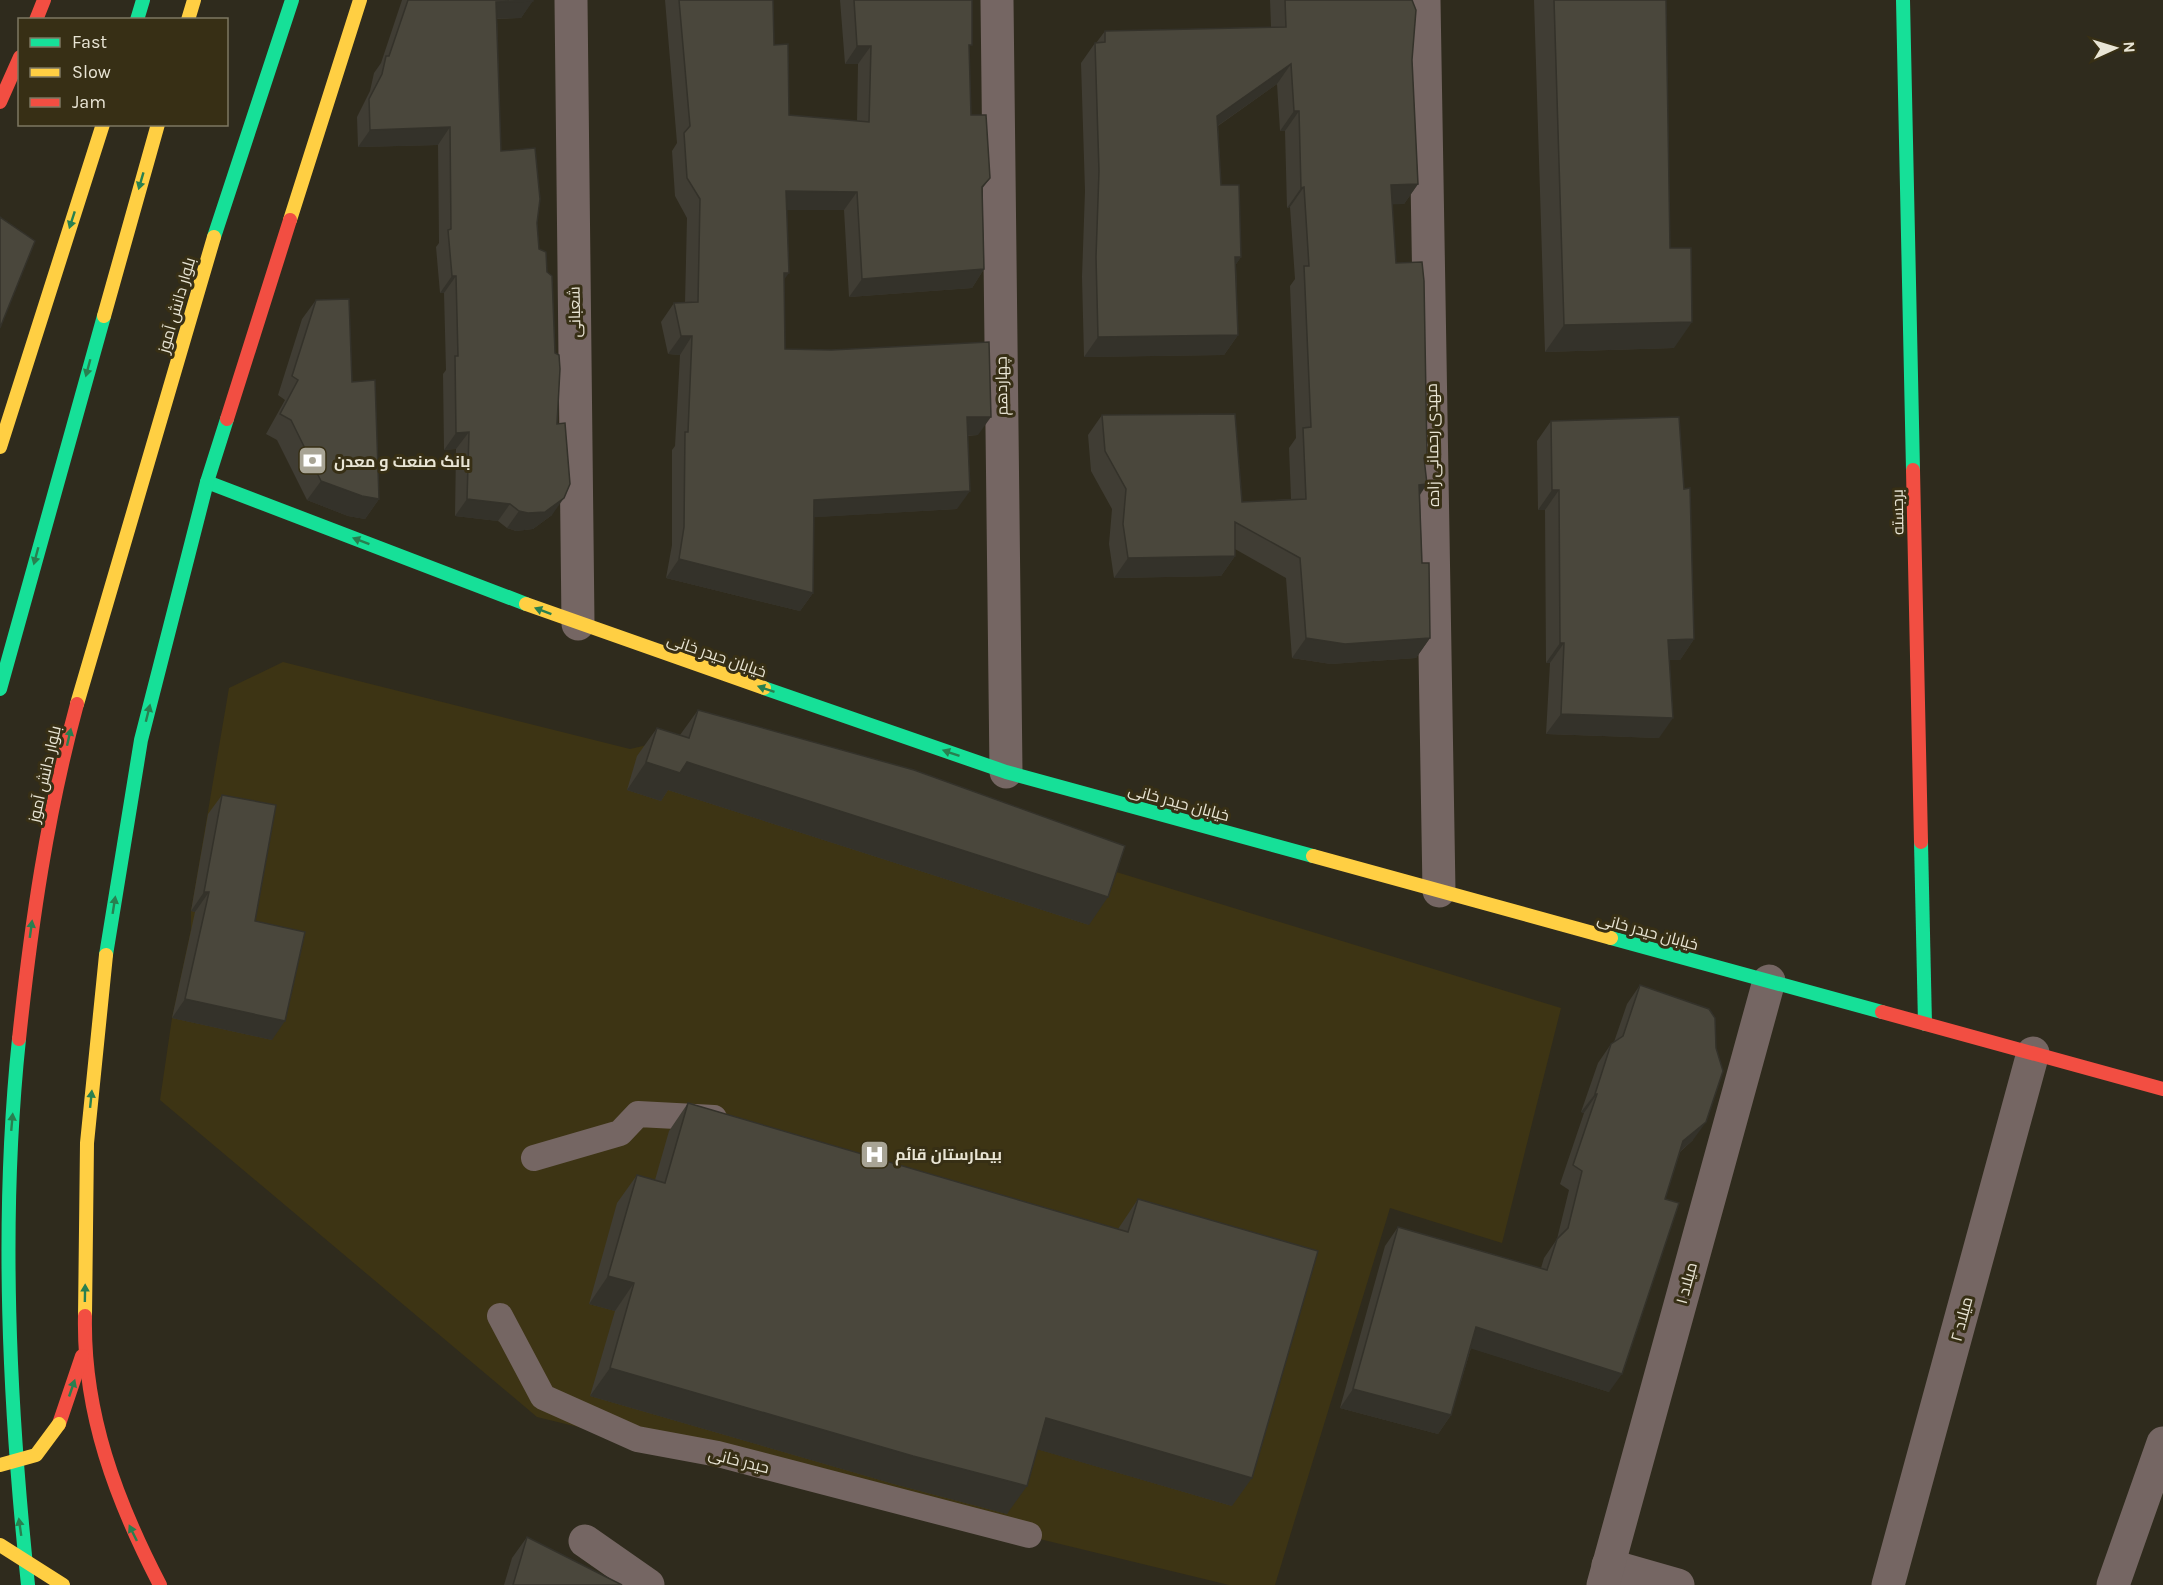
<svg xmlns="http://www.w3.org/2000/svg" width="2163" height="1585" font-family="Karla,Cairo,sans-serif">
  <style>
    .built { fill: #3d3414 }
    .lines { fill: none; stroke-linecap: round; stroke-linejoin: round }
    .lane { stroke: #756663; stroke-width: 26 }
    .street { stroke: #756663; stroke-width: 33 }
    .fast { stroke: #16e098; stroke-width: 14 }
    .slow { stroke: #ffcf43; stroke-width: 14 }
    .jam { stroke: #f24e42; stroke-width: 14 }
    .slow-bridge { stroke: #ffcf43; stroke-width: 14 }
    .wall { fill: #403d34 }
    .shaded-wall { fill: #34322a }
    .building { fill: #4a473c; stroke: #34322a; stroke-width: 1.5 }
    .oneway { fill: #287f50 }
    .labels { text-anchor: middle; stroke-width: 6; stroke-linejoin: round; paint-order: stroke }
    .street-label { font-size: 16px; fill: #e9e5d5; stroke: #372f15 }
    .poi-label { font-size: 16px; font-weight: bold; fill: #e9e5d5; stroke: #372f15; text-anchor: start }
  </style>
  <rect width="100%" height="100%" fill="#2f2b1d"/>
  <!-- built -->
  <path class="built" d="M283,662l347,87 48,-11 883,270 -59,235 -112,-35 -115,377h-46l-692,-168 -377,-317 12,-82 19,-89v-18l38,-223z"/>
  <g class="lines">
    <!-- lane -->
    <g class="lane">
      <path d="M534,1158l86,-25 18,-19 76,4"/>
      <path d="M500,1316l43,81 94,42 81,15 311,81"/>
    </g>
    <!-- street -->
    <g class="street">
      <path d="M571,0l7,624"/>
      <path d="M997,0l9,772"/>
      <path d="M1424,0l15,891"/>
      <path d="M585,1541l63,44"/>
      <path d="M1608,1565l70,20"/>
      <path d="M1603,1585l166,-604"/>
      <path d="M1888,1585l145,-532"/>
      <path d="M2113,1585l50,-142"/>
    </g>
    <!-- fast -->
    <g class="fast">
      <path d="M1903,0l10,470"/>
      <path d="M137,20l6,-20"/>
      <path d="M214,237l78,-237"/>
      <path d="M207,482l319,122"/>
      <path d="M764,688l242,84 307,84"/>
      <path d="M0,689l104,-373"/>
      <path d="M1921,842l4,182"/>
      <path d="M1611,938l271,74"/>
      <path d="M106,955l35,-215 66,-258 20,-63"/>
      <path d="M19,1039c-19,181 -10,365 9,546"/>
    </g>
    <!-- slow -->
    <g class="slow">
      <path d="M188,20l6,-20"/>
      <path d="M290,220l70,-220"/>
      <path d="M104,316l54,-192"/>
      <path d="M0,447l103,-323"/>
      <path d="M526,604l238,84"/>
      <path d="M77,704l137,-467"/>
      <path d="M1313,856l298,82"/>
      <path d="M85,1316l2,-173 19,-188"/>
    </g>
    <!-- jam -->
    <g class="jam">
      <path d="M36,20l8,-20"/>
      <path d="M0,102l20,-45"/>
      <path d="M227,419l63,-199"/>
      <path d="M1913,470l8,372"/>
      <path d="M1882,1012l281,77"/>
      <path d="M19,1039c12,-114 28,-225 58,-335"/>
      <path d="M85,1316c-2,97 31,184 75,269"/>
      <path d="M59,1424l23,-68"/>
    </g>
    <!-- slow-bridge -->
    <g class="slow-bridge">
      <path d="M0,1465l36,-10 23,-31"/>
      <path d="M0,1545l63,40"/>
    </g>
  </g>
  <!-- wall -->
  <g class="wall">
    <path d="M402,0h131l-12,18 -24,1 4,132 36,72 15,292 -19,14 -17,2 -9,-3 -9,-7 -43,-5 1,-67 -12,1 -1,-76 3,-4 -2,-77h-4l-4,-46 3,-4 -1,-98 -80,2 -1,-30 13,-26 4,-18 7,-10z"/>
    <path d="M665,0h108l1,45 15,70 68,6 1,-57h-13l-5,-64h132l-3,49 2,66 19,63 -8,11 2,80 -12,19 -123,9 -5,-87h-57l-3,70 1,69 193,86 -10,1 -11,73 -143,8 -1,76 -13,18 -134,-33 6,-33v-95l3,-4 5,-91 -12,-1 -7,-32 13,-19h11l2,-85 -12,-22 -3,-45 5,-8z"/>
    <path d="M1270,0h142v60l6,124 -14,20h-12l4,59 28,197 3,24 -7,11 2,68 8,75 -14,20 -85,6 -39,-6 -6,-80 -51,-29v7l-14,20 -107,2 -5,-34 3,-35 -21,-38 -3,-36 14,-20 140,87 49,-3 -2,-51 7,-10 -6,-152 5,-7 -5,-72 -3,1 -2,-77h-5l-3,-47 -59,42 3,59 20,72 -5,7 2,71 -14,20 -140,2 -2,-80 3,-86 -4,-128 14,-20h1l9,-12 166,-4z"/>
    <path d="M1534,0h132l4,248 4,100 -129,4z"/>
    <path d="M316,300l36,82 27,117 -14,20 -17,-3 -41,-16 -30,-60 -11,-6 19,-34 -7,-5 24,-76z"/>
    <path d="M1551,421l143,218 -14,21h-11l-10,78 -113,-4 4,-71h-4l-1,-153h-7l-1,-69z"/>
    <path d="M698,710l391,215 -421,-135 -7,11 -34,-11 10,-34 20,-28 23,7z"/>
    <path d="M222,795l33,126 17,119 -100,-22 23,-106 -4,-1 17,-97z"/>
    <path d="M1640,985l53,155 -13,12 -15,47 -56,193 -138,-44 -20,67 -13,19 -98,-26 45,-162 13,-19 143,41 3,-10 13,-19 12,-49 -9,-6 24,-71 -3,-1 17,-49 13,-19 3,-2 13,-38z"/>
    <path d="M688,1103l430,126 20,-30 94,307 -195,-57 -30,65 -113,-30 -304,-88 25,-85 -26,-7 28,-101 20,-28 18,5 14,-49z"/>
    <path d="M527,1537l95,48h-118l8,-27z"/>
  </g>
  <!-- shaded-wall -->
  <g class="shaded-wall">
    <path d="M533,1l-12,17 -37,1 12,-17z"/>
    <path d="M857,46h14l-13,18h-13z"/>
    <path d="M1291,64l-14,20 -74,52 14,-20z"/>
    <path d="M1294,111h5l-14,20h-5z"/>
    <path d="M450,127l-12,18 -80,2 12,-17z"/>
    <path d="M1418,184l-14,20 -27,1 14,-20z"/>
    <path d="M1304,187l-14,20 -3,1 14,-20z"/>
    <path d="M786,191l71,1 -13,18h-71z"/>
    <path d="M1235,257h6l-14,20z"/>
    <path d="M984,269l-12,19 -123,9 13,-18z"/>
    <path d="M784,273h5l-13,18z"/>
    <path d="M452,276h4l-12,17h-4z"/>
    <path d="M1692,322l-18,26 -129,4 19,-27z"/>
    <path d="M1238,335l-14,20 -140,2 14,-20z"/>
    <path d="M681,336h11l-12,19 -12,-1z"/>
    <path d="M967,417h24l-13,18 -24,1z"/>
    <path d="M469,432l-13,17 -12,1 12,-17z"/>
    <path d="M321,481l58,18 -14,20 -17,-3 -41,-16z"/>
    <path d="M1427,484l-14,20 6,-19z"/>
    <path d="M1552,490h7l-14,20h-7z"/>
    <path d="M970,491l-13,18 -155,9 12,-18z"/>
    <path d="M564,498l-12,17 -19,14 -17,2 -9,-3 12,-17z"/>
    <path d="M467,499l43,5 -12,17 -43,-5z"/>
    <path d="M1235,556l-14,20 -107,2 14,-20z"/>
    <path d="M679,559l134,34 -13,18 -134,-33z"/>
    <path d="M1306,638h124l-14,20 -85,6 -39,-6z"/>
    <path d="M1694,639l-14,21h-26l14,-20z"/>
    <path d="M1560,643h4l-14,20h-4z"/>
    <path d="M1561,714l112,4 -14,20 -113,-4z"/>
    <path d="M646,762h41l421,135 -19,28 -421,-135 -7,11 -34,-11z"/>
    <path d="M204,892h5l-14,20 -4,-1z"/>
    <path d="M185,999l100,22 -13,19 -100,-22z"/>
    <path d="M1595,1094h2l-13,19 -3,-1z"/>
    <path d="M1706,1122l-13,18 -23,20 13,-19z"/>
    <path d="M608,1276l26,7 -19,28 -26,-7z"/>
    <path d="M1476,1327l146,47 -13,18 -146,-46z"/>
    <path d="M610,1368l417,118 -20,28 -113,-30 -304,-88z"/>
    <path d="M1353,1389l98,26 -13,19 -98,-26z"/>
    <path d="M1046,1418l206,60 -20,28 -206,-60z"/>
  </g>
  <!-- building -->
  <g class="building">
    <path d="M408,0h125v1l-37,1 5,149 34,-3 5,51 -3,24 2,26 7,3 1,20 5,4 3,77 4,2 1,14 -3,55 8,-1 5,61 -6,14 -19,14 -17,1 -9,-2 -9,-7 -43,-5 2,-67 -13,1 -1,-77h3l-2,-80h-4l-4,-46 3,-1 -1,-102 -80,3 -1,-31 13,-25 4,-18h3z"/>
    <path d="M679,0h94l1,45 14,-1 1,71 80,7 2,-76h-14l-3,-46h118v45h-3l2,70h15l4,63 -8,9 2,82 -122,10 -5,-87 -71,-1 3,82h-5l1,76 46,1 158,-8 2,75h-24l3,74 -156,9 -1,93 -134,-34 5,-32 1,-95h3l4,-96h-11l-7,-33 24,-1 2,-103 -13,-21 -3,-45 6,-7z"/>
    <path d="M1285,0h127l4,10 -4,50 6,124 -27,1 5,78 26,-1 2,19 3,175 -3,2 3,26 -8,1 3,78h7l1,75 -85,6 -39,-6 -6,-80 -65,-36v34l-107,2 -5,-34 3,-35 -21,-38 -3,-36 133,-1 7,88 64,-3 -3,-71 8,-1 -7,-161h5l-5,-79 -3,1 -2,-77h-5l-3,-47 -74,52 4,69h18l2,72h-6l3,78 -140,2 -2,-80 3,-86 -4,-128 10,-1v-11l181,-4z"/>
    <path d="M1554,0h112l4,248h21l1,74 -128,3z"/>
    <path d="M0,217l35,24 -35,87z"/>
    <path d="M349,299l3,83 23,-2 4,119 -17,-3 -41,-15 -30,-61 -11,-6 18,-34 -6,-4 24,-76z"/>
    <path d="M1679,417l5,72 6,-1 4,151 -26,1 5,78 -112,-4 3,-71h-4l-1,-153h-7l-1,-69z"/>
    <path d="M698,710l216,60 211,76 -17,51 -421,-135 -7,11 -34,-11 11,-34 32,10z"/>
    <path d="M222,795l54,10 -21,116 50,11 -20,89 -100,-22 24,-107h-5z"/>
    <path d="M1640,985l69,24 6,9 1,30 7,23 -17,51 -23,19 -18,58 14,4 -57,171 -146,-47 -25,88 -98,-26 45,-162 149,43 10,-31 11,-11 14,-57 -9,-6 24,-71h-2l16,-50 12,-8z"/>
    <path d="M688,1103l440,129 10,-33 180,52 -66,227 -206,-60 -19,68 -114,-30 -303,-88 24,-85 -26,-7 29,-101 28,8z"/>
    <path d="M527,1537l95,48h-109z"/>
  </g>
  <!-- one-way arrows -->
  <defs><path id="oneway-solid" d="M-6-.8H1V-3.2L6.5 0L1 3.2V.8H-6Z" transform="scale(1.5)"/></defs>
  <g class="oneway">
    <use href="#oneway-solid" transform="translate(141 181) rotate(106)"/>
    <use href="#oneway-solid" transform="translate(72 220) rotate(108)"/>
    <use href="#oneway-solid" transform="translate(88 368) rotate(105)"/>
    <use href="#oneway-solid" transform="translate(361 541) rotate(-159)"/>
    <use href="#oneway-solid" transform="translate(36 556) rotate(105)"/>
    <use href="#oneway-solid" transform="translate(543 611) rotate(-159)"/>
    <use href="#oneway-solid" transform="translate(766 689) rotate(-161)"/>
    <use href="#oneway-solid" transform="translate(148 713) rotate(-76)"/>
    <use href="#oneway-solid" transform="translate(69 737) rotate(-77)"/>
    <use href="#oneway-solid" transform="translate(951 753) rotate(-161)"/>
    <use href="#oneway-solid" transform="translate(114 905) rotate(-81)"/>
    <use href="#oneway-solid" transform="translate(31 929) rotate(-82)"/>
    <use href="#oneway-solid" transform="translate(91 1099) rotate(-84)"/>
    <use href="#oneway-solid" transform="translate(12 1122) rotate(-85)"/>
    <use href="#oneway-solid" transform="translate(85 1293) rotate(-89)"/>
    <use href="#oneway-solid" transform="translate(72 1388) rotate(-71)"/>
    <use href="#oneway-solid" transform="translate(20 1527) rotate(-98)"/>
    <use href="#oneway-solid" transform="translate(133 1533) rotate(-116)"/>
  </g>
  <!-- icons -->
  <defs>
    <symbol id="bank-square" viewBox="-11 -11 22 22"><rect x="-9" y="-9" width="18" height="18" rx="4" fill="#a8a495" stroke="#372f15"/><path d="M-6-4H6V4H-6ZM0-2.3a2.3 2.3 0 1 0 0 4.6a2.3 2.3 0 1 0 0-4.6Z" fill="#fff"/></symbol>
    <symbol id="hospital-square" viewBox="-11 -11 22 22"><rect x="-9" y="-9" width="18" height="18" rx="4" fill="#a8a495" stroke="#372f15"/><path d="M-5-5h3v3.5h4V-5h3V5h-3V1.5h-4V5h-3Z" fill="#fff"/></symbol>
  </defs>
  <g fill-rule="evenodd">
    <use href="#bank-square" x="296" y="444" width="33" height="33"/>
    <use href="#hospital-square" x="858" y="1138" width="33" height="33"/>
  </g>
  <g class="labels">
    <!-- street labels -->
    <g class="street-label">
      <text transform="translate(176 305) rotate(-74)" y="6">بلوار دانش آموز</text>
      <text transform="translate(574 312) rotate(-91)" y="6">شعبانی</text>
      <text transform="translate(1001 386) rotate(-91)" y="6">چهاردهم</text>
      <text transform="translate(1432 445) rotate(-91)" y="6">مهدی رحمانی زاده</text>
      <text transform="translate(1897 512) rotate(-91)" y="6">برجسته</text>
      <text transform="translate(717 655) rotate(19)" y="6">خیابان حیدر خانی</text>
      <text transform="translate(44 774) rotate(-77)" y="6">بلوار دانش آموز</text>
      <text transform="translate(1179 802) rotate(15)" y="6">خیابان حیدر خانی</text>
      <text transform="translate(1648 931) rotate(15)" y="6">خیابان حیدر خانی</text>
      <text transform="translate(1686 1283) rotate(-75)" y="6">میلاد ۱</text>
      <text transform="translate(1961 1319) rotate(-75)" y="6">میلاد ۲</text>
      <text transform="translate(739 1460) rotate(14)" y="6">حیدر خانی</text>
    </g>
    <!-- poi labels -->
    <g class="poi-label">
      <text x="334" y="467">بانک صنعت و معدن</text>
      <text x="895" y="1160">بیمارستان قائم</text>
    </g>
  </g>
  <!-- legend -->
  <rect x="18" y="18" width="210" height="108" fill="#372f15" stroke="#7e7862" stroke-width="1.5"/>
  <rect x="30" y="38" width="30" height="9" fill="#16e098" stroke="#7e7862" stroke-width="1.5"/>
  <text x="72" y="48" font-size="18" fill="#e9e5d5">Fast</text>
  <rect x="30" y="68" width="30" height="9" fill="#ffcf43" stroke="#7e7862" stroke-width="1.5"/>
  <text x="72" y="78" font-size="18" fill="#e9e5d5">Slow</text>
  <rect x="30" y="98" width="30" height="9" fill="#f24e42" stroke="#7e7862" stroke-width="1.5"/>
  <text x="72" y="108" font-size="18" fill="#e9e5d5">Jam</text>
  <!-- north arrow -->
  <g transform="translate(2115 48) rotate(86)" stroke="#372f15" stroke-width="4.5" paint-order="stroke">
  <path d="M0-4.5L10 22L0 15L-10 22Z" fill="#e9e5d5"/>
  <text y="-9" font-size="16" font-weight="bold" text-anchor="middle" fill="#e9e5d5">N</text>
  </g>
</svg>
